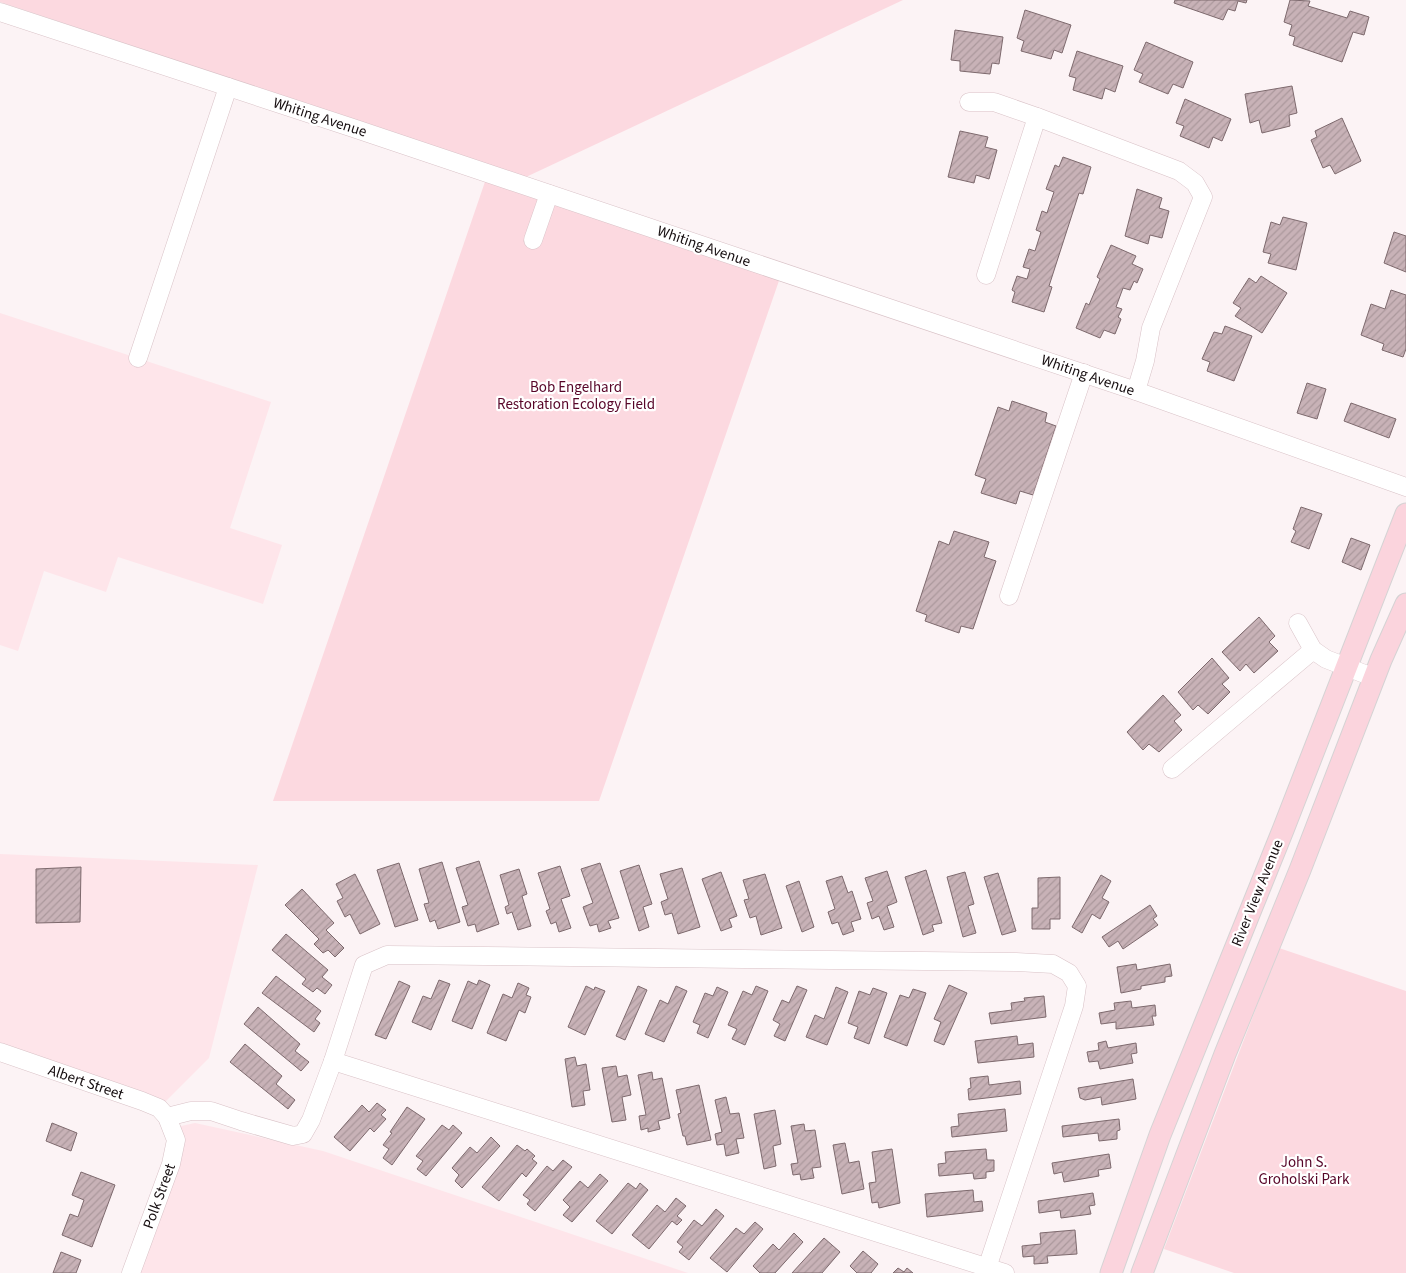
<svg xmlns="http://www.w3.org/2000/svg" width="1406" height="1273" font-family="'Source Sans 3',sans-serif">
  <style>
    .built { fill: #fee5ea }
    .green { fill: #fcd9e0 }
    .building { fill: url(#building-hatch); stroke: #7d696d }
    .lines { fill: none; stroke-linecap: round; stroke-linejoin: round }
    .minor-casing { stroke: #d9c2c7; stroke-width: 19 }
    .major-casing { stroke: #d5d3d4; stroke-width: 23 }
    .minor { stroke: #fff; stroke-width: 18 }
    .major { stroke: #fbd4dd; stroke-width: 21 }
    .labels { text-anchor: middle; stroke-width: 4.5; stroke-linejoin: round; paint-order: stroke }
    .street-label { font-size: 15px; fill: #150d0f; stroke: #fff }
    .park-label { font-size: 15px; fill: #570528; stroke: #fff }
  </style>
  <defs>
    <pattern id="building-hatch" width="6" height="6" patternUnits="userSpaceOnUse" patternTransform="scale(1.25)"><rect width="6" height="6" fill="#c8b2b7"/><path d="M-1 1l2-2M0 6l6-6M5 7l2-2" fill="none" stroke="#ab989c"/></pattern>
  </defs>
  <rect width="100%" height="100%" fill="#fcf3f5"/>
  <!-- built -->
  <g class="built">
    <path d="M0,313l271,89 -41,126 52,17 -19,59 -145,-47 -12,35 -62,-21 -26,80 -18,-6z"/>
    <path d="M0,854l258,11 -49,193 -50,50 -159,-56z"/>
    <path d="M195,1123l128,28 365,122h-557l40,-109 1,-36z"/>
  </g>
  <!-- green -->
  <g class="green">
    <path d="M0,0h903l-377,177 -526,-175z"/>
    <path d="M488,173l294,99 -183,529h-326z"/>
    <path d="M1279,948l127,43v282h-172l-70,-24z"/>
  </g>
  <!-- building -->
  <g class="building">
    <path d="M1175,0h72l-1,3 -8,-2 -3,10 -7,-2 -5,11 -49,-17z"/>
    <path d="M1290,0l20,1 -2,5 39,12 3,-7 19,6 -5,18 -11,-3 -11,30 -49,-17 2,-8 -6,-2 3,-10 -8,-3z"/>
    <path d="M1025,10l46,15 -9,28 -8,-3 -3,9 -30,-8 3,-10 -7,-3z"/>
    <path d="M955,30l48,7 -4,27 -7,-1 -2,11 -30,-3v-10l-9,-1z"/>
    <path d="M1146,42l47,20 -10,26 -10,-4 -5,10 -29,-12 4,-8 -9,-4z"/>
    <path d="M1077,51l46,15 -8,26 -10,-4 -3,11 -29,-9 3,-12 -7,-2z"/>
    <path d="M1292,86l5,27 -8,2 1,11 -28,7 -3,-13 -9,3 -5,-29z"/>
    <path d="M1185,99l46,20 -9,22 -9,-4 -4,11 -29,-12 4,-10 -8,-3z"/>
    <path d="M1342,118l19,43 -26,13 -5,-9 -7,3 -12,-28 6,-3 -2,-6z"/>
    <path d="M960,131l28,6 -3,10 12,3 -8,29 -13,-4 -2,8 -26,-6z"/>
    <path d="M1063,157l28,10 -8,27 -4,-1 -30,93 3,1 -8,25 -32,-10 3,-10 -3,-2 5,-14 10,3 3,-10 -7,-2 6,-18 6,2 6,-19 -5,-2 6,-19 5,2 7,-21 -8,-3 9,-24 4,2z"/>
    <path d="M1137,189l25,9 -3,10 10,3 -7,27 -12,-3 -2,9 -23,-8z"/>
    <path d="M1283,217l24,6 -11,47 -28,-7 3,-9 -8,-2 8,-30 9,3z"/>
    <path d="M1394,232l12,4v36l-22,-9z"/>
    <path d="M1111,245l25,11 -4,8 11,5 -6,14 -3,-2 -4,9 -7,-2 -7,19 6,2 -4,8 3,2 -6,15 -11,-4 -4,8 -24,-10 10,-25 3,2 11,-26 -3,-2z"/>
    <path d="M1261,276l26,17 -25,40 -27,-17 6,-8 -8,-5 16,-25 7,5z"/>
    <path d="M1391,290l15,5v54l-3,8 -21,-7 2,-6 -23,-9 10,-31 14,5z"/>
    <path d="M1225,326l27,10 -18,45 -27,-10 3,-9 -8,-3 12,-27 8,2z"/>
    <path d="M1307,383l19,6 -9,30 -20,-6z"/>
    <path d="M1012,401l35,12 -2,9 11,4 -23,69 -13,-4 -4,13 -35,-11 5,-14 -11,-4 23,-68 11,4z"/>
    <path d="M1351,403l45,16 -7,19 -45,-17z"/>
    <path d="M1301,507l21,7 -13,35 -18,-7 5,-11 -3,-2z"/>
    <path d="M954,531l35,11 -5,15 12,4 -23,68 -12,-3 -2,7 -34,-12 2,-6 -11,-4 23,-70 10,4z"/>
    <path d="M1351,538l19,7 -9,25 -19,-8z"/>
    <path d="M1259,617l16,19 -6,6 9,9 -24,22 -8,-9 -6,7 -18,-19z"/>
    <path d="M1212,658l17,20 -7,6 8,8 -22,22 -10,-9 -5,5 -15,-18z"/>
    <path d="M1163,695l18,20 -7,6 8,9 -23,22 -10,-8 -6,6 -16,-18z"/>
    <path d="M479,861l20,63 -22,8 -2,-8 -7,2 -6,-19 6,-2 -12,-37z"/>
    <path d="M442,862l18,60 -22,7 -3,-9 -5,2 -6,-18 5,-1 -10,-34z"/>
    <path d="M399,863l19,57 -23,7 -18,-57z"/>
    <path d="M600,863l19,55 -11,3 3,7 -12,4 -2,-8 -7,2 -7,-19 10,-4 -12,-34z"/>
    <path d="M639,865l13,39 -9,3 6,20 -10,4 -19,-60z"/>
    <path d="M560,866l10,30 -9,3 10,29 -12,4 -3,-10 -5,2 -5,-13 4,-2 -12,-36z"/>
    <path d="M81,867l-1,55 -44,1v-54z"/>
    <path d="M682,868l18,59 -22,7 -6,-21 -7,2 -4,-13 7,-3 -8,-25z"/>
    <path d="M519,869l8,25 -5,2 9,30 -13,4 -6,-18 -5,2 -2,-7 4,-2 -9,-30z"/>
    <path d="M926,870l16,53 -10,2 2,6 -11,4 -18,-58z"/>
    <path d="M887,871l10,31 -10,4 7,21 -10,3 -5,-14 -7,3 -5,-16 6,-2 -8,-23z"/>
    <path d="M721,872l16,44 -8,3 3,8 -11,4 -19,-52z"/>
    <path d="M965,872l9,32 -6,2 8,27 -13,4 -16,-60z"/>
    <path d="M998,873l18,58 -14,4 -18,-58z"/>
    <path d="M355,874l25,50 -20,10 -10,-20 -5,3 -8,-16 6,-3 -7,-14z"/>
    <path d="M765,874l17,54 -21,7 -5,-19 -6,2 -6,-18 5,-1 -6,-19z"/>
    <path d="M1101,875l10,6 -9,17 7,4 -9,17 -8,-5 -10,19 -10,-6z"/>
    <path d="M842,876l6,17 4,-2 9,28 -10,3 3,9 -11,4 -5,-13 -6,2 -4,-12 7,-3 -9,-28z"/>
    <path d="M1060,877v42h-10v10h-18v-21h6v-30z"/>
    <path d="M799,881l15,46 -12,5 -16,-46z"/>
    <path d="M302,889l32,34 -8,7 18,18 -9,9 -7,-7 -5,3 -9,-9 5,-5 -34,-34z"/>
    <path d="M1150,905l7,11 -4,3 5,6 -35,24 -5,-8 -9,6 -7,-10z"/>
    <path d="M286,934l42,36 -6,7 10,8 -7,9 -8,-6 -4,4 -11,-8 4,-5 -34,-29z"/>
    <path d="M1136,964l1,6 33,-6 2,12 -7,1v5l-24,4v3l-20,4 -4,-26z"/>
    <path d="M276,976l45,35 -6,8 5,4 -6,9 -52,-39z"/>
    <path d="M439,980l11,4 -19,46 -19,-8 11,-26 8,3z"/>
    <path d="M479,980l11,5 -18,44 -20,-8 16,-40 9,4z"/>
    <path d="M399,981l11,5 -24,53 -11,-4z"/>
    <path d="M518,983l11,5 -3,7 5,2 -6,16 -6,-3 -13,31 -19,-8 16,-39 9,4z"/>
    <path d="M949,985l18,8 -23,52 -10,-4 7,-19 -7,-3z"/>
    <path d="M586,986l8,4 1,-3 10,4 -20,44 -17,-8z"/>
    <path d="M638,986l9,4 -22,50 -9,-4z"/>
    <path d="M676,986l11,5 -23,51 -19,-8 15,-34 8,4z"/>
    <path d="M756,986l12,5 -23,54 -13,-6 5,-10 -9,-4 15,-34 9,4z"/>
    <path d="M797,986l10,4 -22,51 -11,-5 6,-12 -7,-4 9,-20 7,3z"/>
    <path d="M717,987l11,5 -20,46 -11,-5 3,-8 -7,-3 12,-29 8,3z"/>
    <path d="M836,987l12,5 -21,53 -21,-8 9,-22 9,4z"/>
    <path d="M873,988l14,5 -18,51 -15,-6 4,-11 -10,-4 11,-32 11,4z"/>
    <path d="M913,989l13,4 -19,53 -23,-9 16,-42 9,3z"/>
    <path d="M1044,996l2,21 -55,7 -2,-11 23,-3 -1,-7 14,-2 -1,-3z"/>
    <path d="M1131,1001l1,7 23,-3 1,11h-4l2,9 -38,4v-7l-15,2 -2,-11 16,-3 -1,-7z"/>
    <path d="M258,1007l42,37 -5,7 14,11 -8,9 -57,-47z"/>
    <path d="M1017,1036l1,9 15,-2 1,14 -56,6 -3,-22z"/>
    <path d="M1106,1041l2,7 28,-5 1,10 -6,1 2,9 -33,6 -2,-8 -9,1 -2,-10 12,-2 -1,-7z"/>
    <path d="M245,1044l37,32 -6,8 19,16 -7,9 -58,-47z"/>
    <path d="M575,1057l2,9 9,-2 4,26 -7,1 2,14 -13,2 -7,-48z"/>
    <path d="M616,1066l2,11 9,-2 4,20 -9,2 4,23 -14,2 -10,-54z"/>
    <path d="M652,1072l1,8 9,-2 8,40 -12,3 2,8 -12,3v-4l-7,2 -2,-14 7,-1 -8,-40z"/>
    <path d="M988,1076l1,9 31,-4 1,13 -52,6 -1,-11 3,-1 -1,-10z"/>
    <path d="M1133,1079l3,20 -34,6 -1,-8 -16,3 -5,-2 -2,-10z"/>
    <path d="M699,1085l12,55 -24,5 -2,-9h-2l-5,-22 3,-1 -5,-23z"/>
    <path d="M726,1097l4,17 9,-1 5,25 -8,1 3,14 -13,3 -2,-12 -7,1 -2,-11 7,-2 -7,-32z"/>
    <path d="M377,1103l9,7 -5,5 5,4 -12,13 -4,-4 -20,23 -16,-14 28,-32 7,7z"/>
    <path d="M407,1107l18,12 -33,46 -9,-7 6,-9 -6,-4 9,-12 -2,-1z"/>
    <path d="M1005,1109l2,22 -55,6 -1,-10 8,-1 -1,-12z"/>
    <path d="M775,1110l6,34 -8,2 3,20 -12,3 -10,-55z"/>
    <path d="M1119,1119l1,11 -3,1v8l-18,2 -1,-8 -35,4 -1,-11z"/>
    <path d="M52,1123l25,10 -6,18 -25,-10z"/>
    <path d="M804,1124l1,7 10,-1 6,37 -9,1 2,10 -13,2 -1,-6 -7,1 -2,-11 7,-1 -7,-37z"/>
    <path d="M442,1125l7,5 4,-5 9,8 -36,43 -9,-7 6,-8 -7,-5z"/>
    <path d="M491,1137l9,9 -38,42 -7,-7 4,-6 -7,-7 18,-21 7,6z"/>
    <path d="M845,1143l4,20 10,-2 5,28 -22,5 -9,-49z"/>
    <path d="M517,1145l8,6 2,-2 8,7 -3,3 5,4 -11,14 -4,-4 -23,28 -17,-14z"/>
    <path d="M892,1149l8,54 -21,5 -1,-6 -6,1 -3,-20 7,-1 -4,-30z"/>
    <path d="M986,1149l1,11h7v11l-8,1v6l-12,1 -1,-6 -34,3 -1,-12 8,-1 -1,-11z"/>
    <path d="M1109,1154l2,14 -13,2 1,6 -35,6 -2,-10 -8,2 -2,-11z"/>
    <path d="M563,1160l9,7 -37,44 -8,-7 3,-4 -7,-5 24,-29 6,5z"/>
    <path d="M81,1172l34,13 -23,62 -30,-12 8,-21 8,3 6,-17 -12,-5z"/>
    <path d="M600,1174l8,7 -36,41 -9,-7 7,-8 -7,-7 17,-19 8,7z"/>
    <path d="M628,1183l8,6 4,-6 8,7 -36,44 -16,-13z"/>
    <path d="M973,1190l1,12 8,-1 1,10 -56,6 -2,-23z"/>
    <path d="M1093,1193l2,12 -6,1 2,8 -30,4 -1,-8 -21,3 -1,-12z"/>
    <path d="M676,1198l10,8 -9,10 5,4 -5,5 -5,-4 -23,28 -17,-14 25,-30 8,7z"/>
    <path d="M716,1209l8,7 -35,44 -10,-8 4,-5 -6,-5 17,-22 8,6z"/>
    <path d="M755,1222l8,7 -36,43 -17,-14 26,-30 8,6z"/>
    <path d="M1075,1230l2,24 -30,2 1,7 -14,1v-8l-11,1 -1,-11 19,-2 -1,-11z"/>
    <path d="M794,1233l9,9 -28,31h-15l-7,-7 20,-22 6,6z"/>
    <path d="M824,1238l16,14 -18,21h-30z"/>
    <path d="M863,1251l15,13 -7,9h-14l-7,-7z"/>
    <path d="M61,1252l20,8 -5,13h-23z"/>
    <path d="M898,1268l6,4 3,-4 6,5h-20z"/>
  </g>
  <g class="lines">
    <defs>
      <g id="minor">
        <path d="M0,12l353,116 783,263 270,96"/>
        <path d="M969,102h25l43,15 142,54 16,12 8,14 -52,131 -6,33 -9,30"/>
        <path d="M533,240l16,-46"/>
        <path d="M986,275l51,-158"/>
        <path d="M138,358l90,-271"/>
        <path d="M1009,596l75,-223"/>
        <path d="M1298,623l15,27 13,9 49,19"/>
        <path d="M1172,769l141,-119"/>
        <path d="M0,1052l142,49 17,7 8,9 9,23 -5,24 -40,109"/>
        <path d="M333,1061l672,212"/>
        <path d="M167,1117l24,-6h20l30,10 52,15 10,-2 8,-14 22,-59 31,-96 23,-10 629,7 37,2 16,9 8,13 -3,20 -87,262"/>
      </g>
      <g id="major">
        <path d="M1111,1273l49,-138 123,-305 123,-316"/>
        <path d="M1142,1273l83,-219 75,-184 81,-210 25,-56"/>
      </g>
    </defs>
    <!-- minor casing -->
    <use href="#minor" class="minor-casing"/>
    <!-- major casing -->
    <use href="#major" class="major-casing"/>
    <!-- minor -->
    <use href="#minor" class="minor"/>
    <!-- major -->
    <use href="#major" class="major"/>
  </g>
  <g class="labels">
    <!-- street labels -->
    <g class="street-label">
      <text transform="translate(320 117) rotate(18)" y="5">Whiting Avenue</text>
      <text transform="translate(704 246) rotate(19)" y="5">Whiting Avenue</text>
      <text transform="translate(1088 375) rotate(19)" y="5">Whiting Avenue</text>
      <text transform="translate(1257 893) rotate(-68)" y="5">River View Avenue</text>
      <text transform="translate(86 1082) rotate(19)" y="5">Albert Street</text>
      <text transform="translate(159 1196) rotate(-70)" y="5">Polk Street</text>
    </g>
    <!-- park labels -->
    <g class="park-label">
      <text x="576" y="392">Bob Engelhard<tspan x="576" dy="17">Restoration Ecology Field</tspan></text>
      <text x="1304" y="1167">John S.<tspan x="1304" dy="17">Groholski Park</tspan></text>
    </g>
  </g>
</svg>
